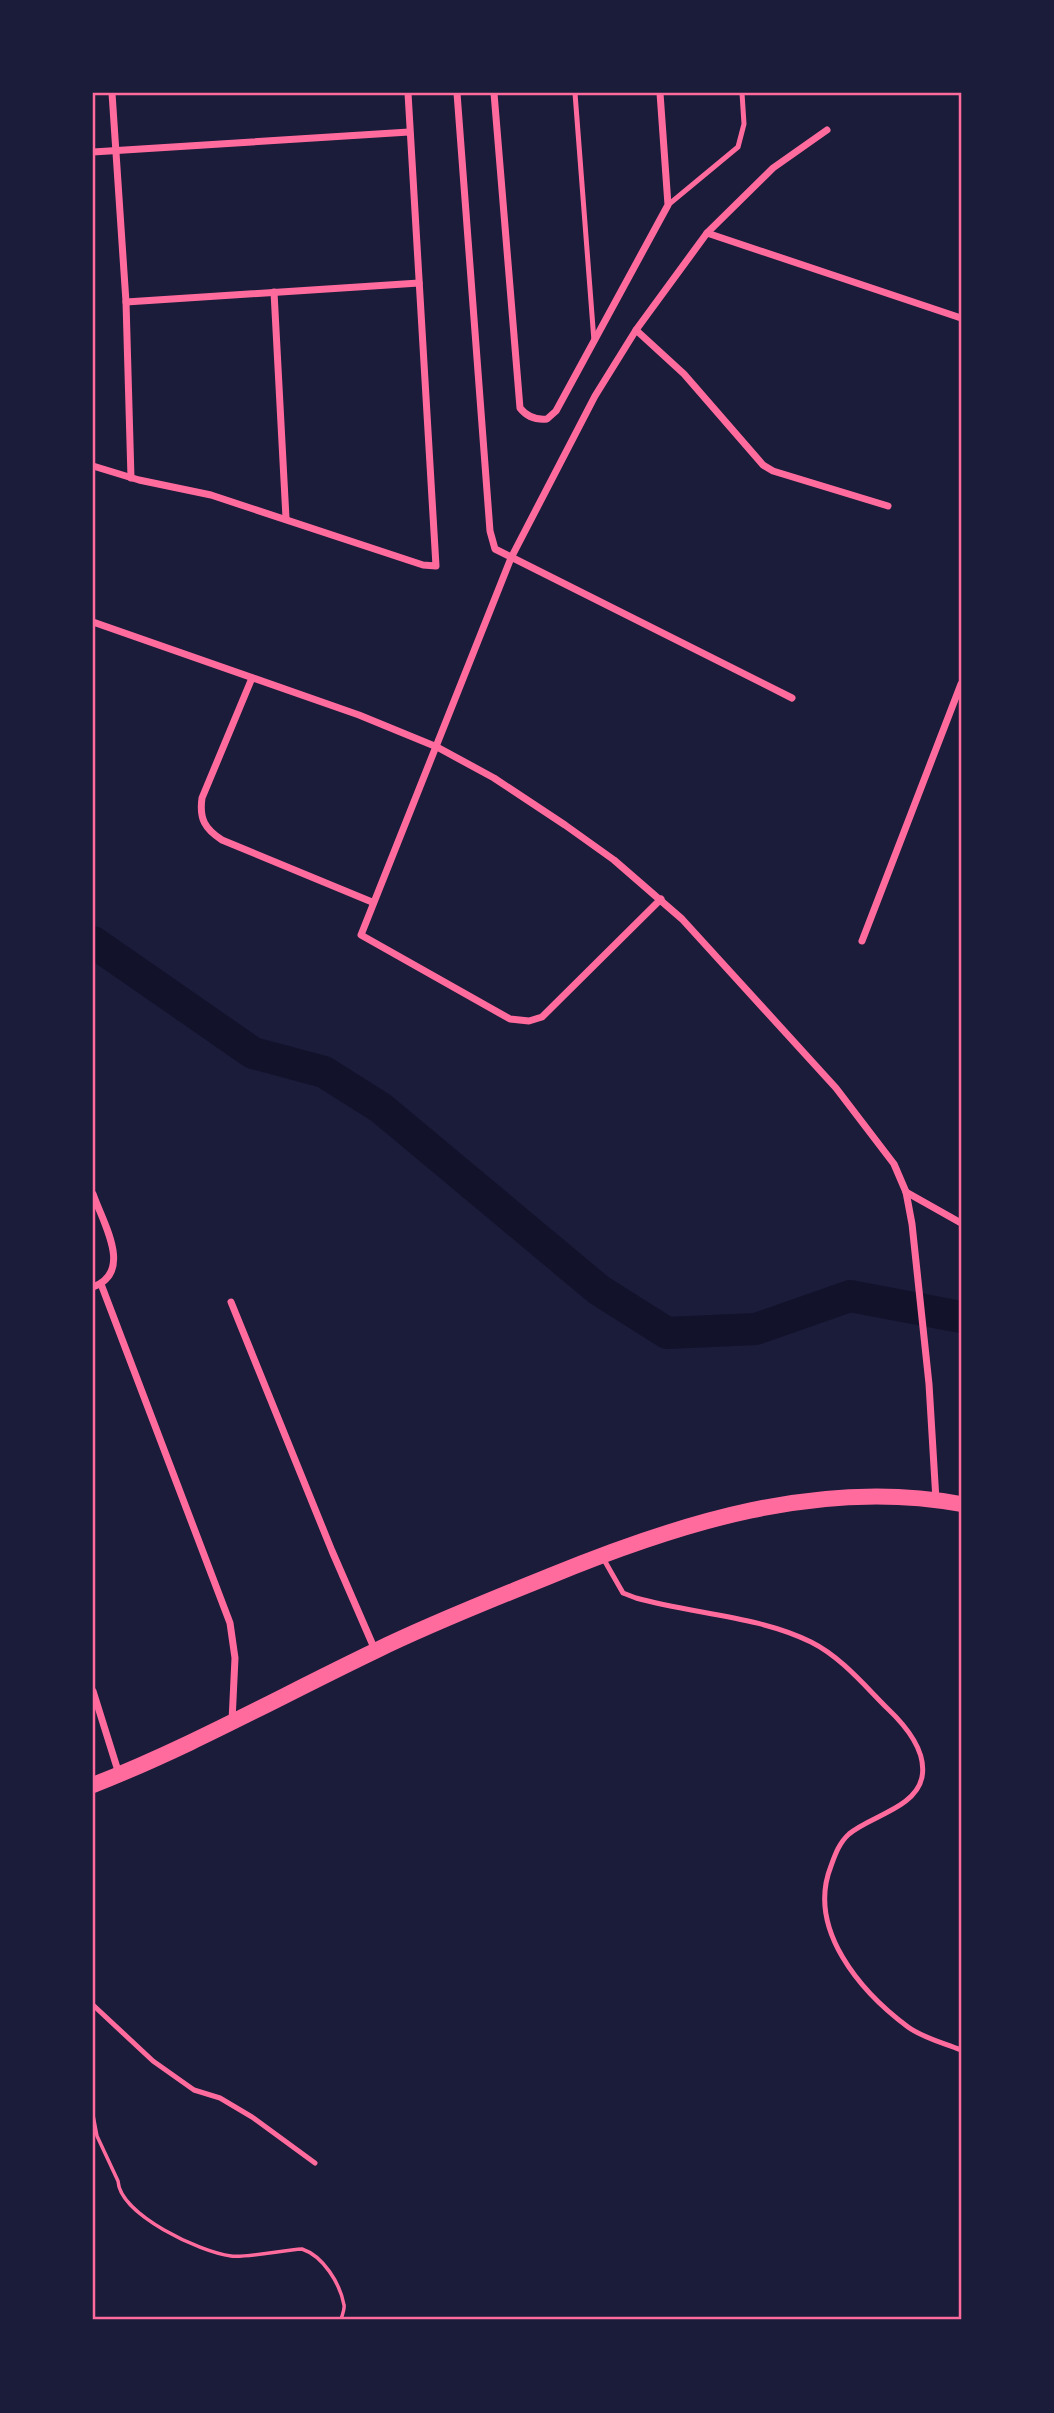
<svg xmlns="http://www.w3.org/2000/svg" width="1054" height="2413" font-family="Signika,sans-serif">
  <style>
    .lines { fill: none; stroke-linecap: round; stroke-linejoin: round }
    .river { stroke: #12122b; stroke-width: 32 }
    .path { stroke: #ff6b9d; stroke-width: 3.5 }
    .service { stroke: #ff6b9d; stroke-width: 5 }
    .minor { stroke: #ff6b9d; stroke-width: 7 }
    .primary { stroke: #ff6b9d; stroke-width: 16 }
    .neatline { fill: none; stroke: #ff6b9d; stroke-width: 2.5 }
  </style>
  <rect width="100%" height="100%" fill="#1b1b3a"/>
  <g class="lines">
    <!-- river -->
    <path class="river" d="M93,942l160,111 71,19 57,36 218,182 68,43 89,-4 94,-33 111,21"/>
    <!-- path -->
    <path class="path" d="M93,2115l4,21 21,45c2,34 82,71 113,75 15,2 53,-6 71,-7 21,7 38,34 42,56 1,4 -2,10 -3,15"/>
    <!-- service -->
    <g class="service">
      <path d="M575,93l19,248"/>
      <path d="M668,205l70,-58 6,-23 -2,-31"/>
      <path d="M603,1558l20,35 13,5c57,16 123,18 175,44 30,15 53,43 76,66 18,17 40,43 35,69 -6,31 -52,39 -73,57 -10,9 -14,21 -18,32 -25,63 30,126 77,161 15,11 36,16 53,23"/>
      <path d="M93,2005l60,56 41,29 26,8 32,19 63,46"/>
    </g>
    <!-- minor -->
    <g class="minor">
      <path d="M112,93l14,209 5,176"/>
      <path d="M457,93l33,438 5,18 297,149"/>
      <path d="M494,93l26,315c7,9 16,12 27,11l9,-8 112,-206 -8,-112"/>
      <path d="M93,152l316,-20"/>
      <path d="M707,233l66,-65 54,-38"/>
      <path d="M274,292l12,226"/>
      <path d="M126,302l293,-19"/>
      <path d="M636,330l71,-97 254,85"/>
      <path d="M93,466l46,14 72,15 212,70 13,1 -28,-473"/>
      <path d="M93,622l266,93 78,32 57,31 71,47 49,35 68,59 154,169 58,76 12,28 6,32 17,160 7,116"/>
      <path d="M252,678l-50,120c-3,21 3,31 20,42l150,62"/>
      <path d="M661,899l-119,118 -13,4 -19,-2 -149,-84 150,-377 84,-162 41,-66 48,44 79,91 10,6 115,35"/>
      <path d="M862,941l99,-257"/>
      <path d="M906,1192l55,31"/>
      <path d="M93,1194c10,29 41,78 0,93"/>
      <path d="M101,1284l129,339 5,35 -3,63"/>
      <path d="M231,1302l101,249 43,99"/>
      <path d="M93,1691l26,83"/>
    </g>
    <!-- primary -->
    <path class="primary" d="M93,1785c97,-38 188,-89 282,-134 57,-28 116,-51 175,-75 129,-53 270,-98 411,-72"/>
  </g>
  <!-- border -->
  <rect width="1054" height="2413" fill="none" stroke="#1b1b3a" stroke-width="189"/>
  <rect x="94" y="94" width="866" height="2224" class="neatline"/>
</svg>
